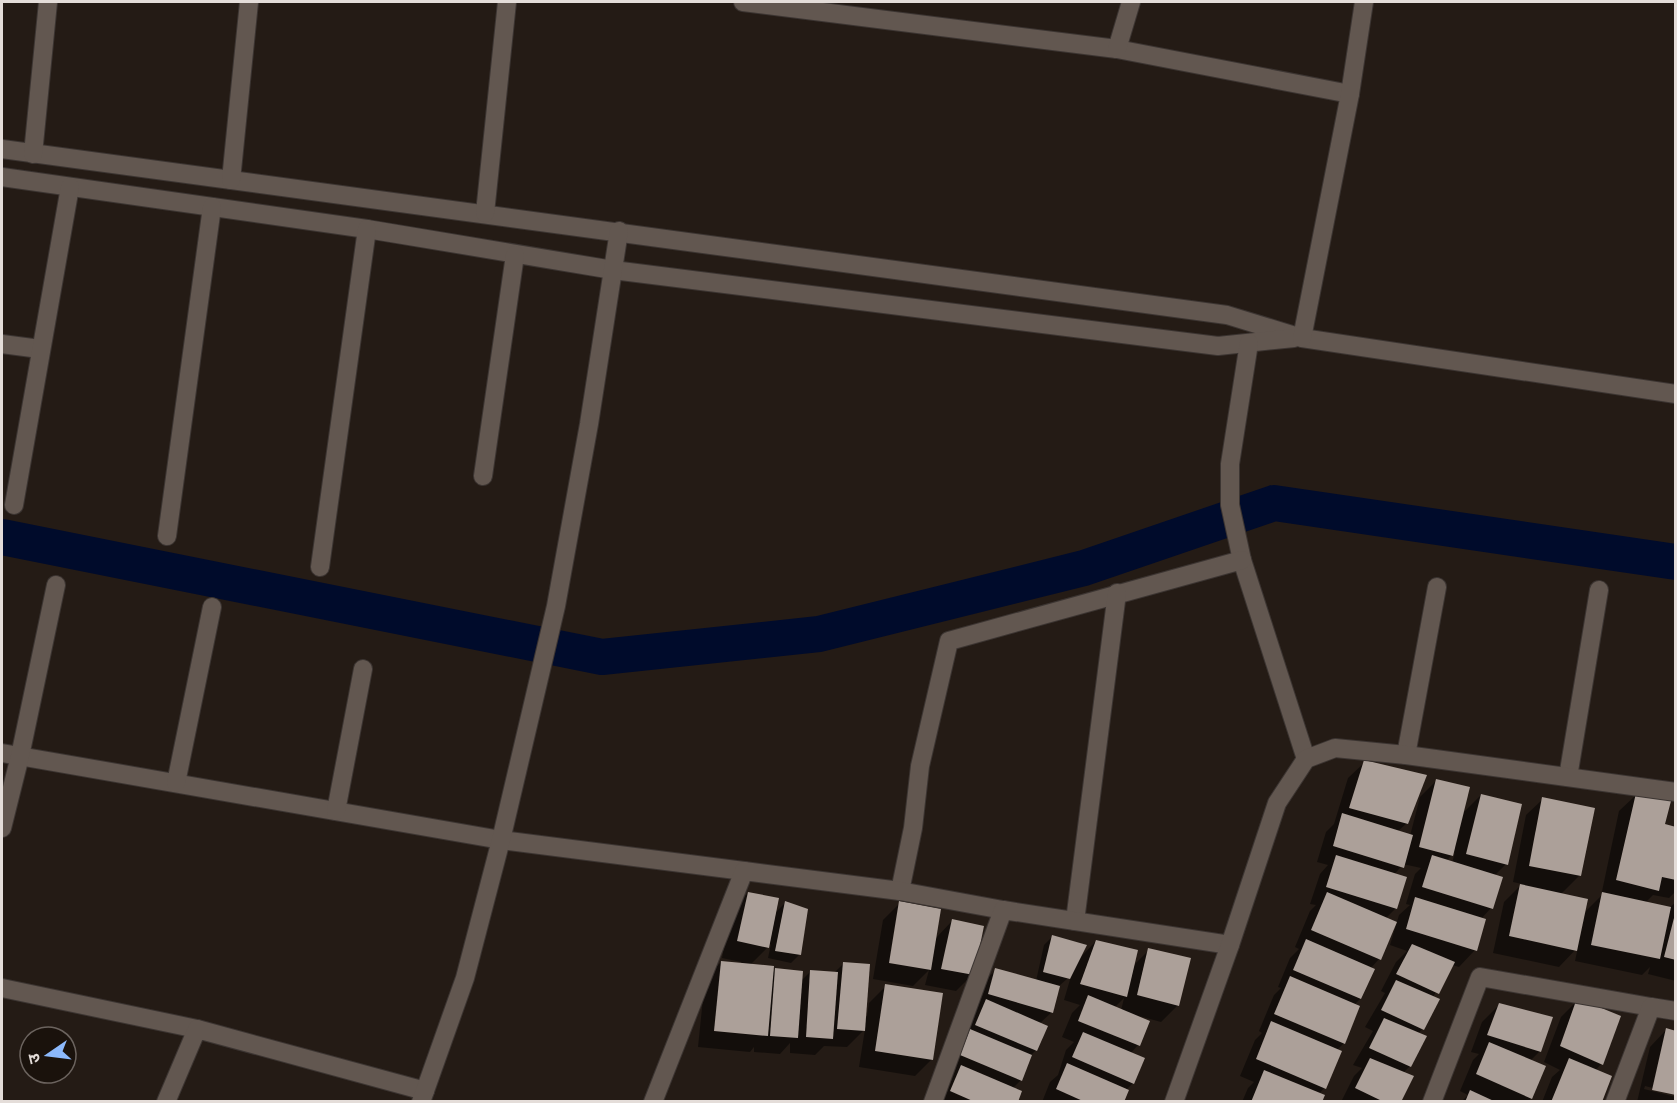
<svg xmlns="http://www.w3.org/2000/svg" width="1677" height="1103" font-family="Helvetica,'Noto Sans Devanagari',sans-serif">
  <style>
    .shadow { fill: #0007; fill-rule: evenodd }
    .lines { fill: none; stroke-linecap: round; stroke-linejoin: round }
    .canal { stroke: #000b2b; stroke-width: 36 }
    .building { fill: #aca099 }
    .minor-casing { stroke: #3c3532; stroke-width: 20 }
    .minor { stroke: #625750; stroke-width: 18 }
  </style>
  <rect width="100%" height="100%" fill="#241b15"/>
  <!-- shadow -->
  <g class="shadow">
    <path d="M1365,762l42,61 -10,9 13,4 10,-39 17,-17 25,34 19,-19 25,69 -12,12 7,2 -10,30 -10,11 -6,31 -16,17 -7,-2 -19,32 -11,32 -4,5 -8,32 -7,7 -4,29h-58l13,-26 8,-8 -9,-3 20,-34 -8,-4 20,-34 -4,-2 15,-29 11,-11 -17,-6 9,-30 11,-10 -4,-1 9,-30 6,-6 -18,-4 -9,11 2,33 -11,11 -6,40 -9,10 -10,30 -6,6 4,2 -14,36 -7,7 -13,38 -5,6 2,8h-79l6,-14 6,-6 -14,-6 15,-36 7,-7 -3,-2 15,-36 7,-7 -3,-1 12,-29 9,-9 -4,-2 15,-36 6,-6 -6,-1 10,-30 8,-9 -11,-3 9,-30 8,-8 14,-46zM1455,852l-3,11 -6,-2z"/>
    <path d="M1636,795l27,31 13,3v62l-7,7 -16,-3 -8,8 24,5 7,-6v79l-28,-7 2,-7 -8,8 -67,-14 3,-14 -19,20 -66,-14 11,-51 18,-18 -9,-2 13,-67 17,-16 37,76 -19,19 23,19 17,-17 18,-85z"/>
    <path d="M748,893l27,20 11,-11 13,53 -8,8 -23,-5 3,-14 -21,21 22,8 4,-4 24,13 11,-11 23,2 9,-9 22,52h2l2,-13 17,-17 46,73 -17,17 -56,-9 6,-38 -18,18 -23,-1 -9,9 -25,-2v-10l-10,11 -26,-2v-5l-4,5 -52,-5 7,-68 16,-17 20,2v-2l-19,-4 9,-48z"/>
    <path d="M900,903l35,36 17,-18 20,54 -16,16 -31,-6 4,-15 -16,16 -40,-7 10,-59z"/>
    <path d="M1052,937l27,22 17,-18 37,25 16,-16 29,55 -17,17 -22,-6 9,6 -10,23 -8,9 3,29 -7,7 -4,12h-80l8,-20 8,-7 8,-25 8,-8 -12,-5 10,-24 8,-8 -16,-5 10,-34 -6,12 -9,8 -7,26 -13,12 -3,26 -5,5 -10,25 -9,9 4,13h-80l8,-19 9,-8 -9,-4 26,-53 6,-6 -4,-1 7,-25 17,-16 40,11 8,-36zM1124,998l-3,13 -7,-3z"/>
    <path d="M1578,1000l41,17 -18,47 -6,7 6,31h-59l10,-25 8,-7 -16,-8 17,-45z"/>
    <path d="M1499,1005l41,46 -10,10 1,37 -3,4h-67l7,-7 -8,-4 13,-31 6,-6 -8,-2 11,-30z"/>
    <path d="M1666,1030l10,64 -31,-8 -1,3 32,8v5h-39l13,-55z"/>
  </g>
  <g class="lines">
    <!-- canal -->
    <path class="canal" d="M2,537l600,120 217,-23 265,-66 190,-65 402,59"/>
  </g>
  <!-- building -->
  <g class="building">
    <path d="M1364,760l63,15 -19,49 -59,-16z"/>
    <path d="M1436,779l34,8 -17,69 -34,-9z"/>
    <path d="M1636,793l35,8 -6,23 11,3v53l-14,-3 -3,14 -43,-11z"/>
    <path d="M1481,794l41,10 -14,61 -42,-11z"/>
    <path d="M1542,797l53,11 -14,68 -52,-10z"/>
    <path d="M1342,813l71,22 -9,33 -71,-22z"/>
    <path d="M1336,855l71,22 -10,32 -71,-22z"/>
    <path d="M1432,855l71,22 -10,32 -71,-22z"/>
    <path d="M1520,884l68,15 -11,52 -68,-15z"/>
    <path d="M748,892l31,6 -10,50 -32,-7z"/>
    <path d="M1327,892l70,30 -16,38 -70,-30z"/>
    <path d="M1602,892l69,15 -11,52 -69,-14z"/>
    <path d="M1415,897l71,22 -9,32 -71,-22z"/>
    <path d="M785,901l23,8 -7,46 -26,-4z"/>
    <path d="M899,901l42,8 -10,61 -42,-7z"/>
    <path d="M1675,914h1v46l-12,-3z"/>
    <path d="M952,919l32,7 -10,49 -33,-6z"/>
    <path d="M1052,935l35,10 -17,34 -27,-7z"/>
    <path d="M1306,939l69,30 -14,30 -68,-29z"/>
    <path d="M1096,940l42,10 -11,47 -47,-13z"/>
    <path d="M1412,944l43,18 -16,32 -43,-20z"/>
    <path d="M1148,948l43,10 -12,48 -42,-11z"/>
    <path d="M721,961l53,5 -6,70 -54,-5z"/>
    <path d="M843,962l27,2 -5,67 -28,-2z"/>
    <path d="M775,968l28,3 -5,67 -28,-2z"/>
    <path d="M995,968l65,18 -7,27 -65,-19z"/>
    <path d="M810,970l28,2 -5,67 -27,-2z"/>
    <path d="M1290,976l70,30 -15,38 -71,-30z"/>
    <path d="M1396,980l44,19 -16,31 -43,-20z"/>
    <path d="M885,984l58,9 -10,67 -58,-9z"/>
    <path d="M1088,995l62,26 -10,25 -62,-25z"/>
    <path d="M1577,998l44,18 -18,49 -43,-19z"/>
    <path d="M986,999l62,27 -11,25 -62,-26z"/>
    <path d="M1499,1003l54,14 -12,35 -54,-17z"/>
    <path d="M1384,1018l43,18 -16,31 -42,-19z"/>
    <path d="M1271,1021l71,30 -16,38 -70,-30z"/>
    <path d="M1666,1028l10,3v64l-24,-5z"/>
    <path d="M970,1029l62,26 -10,26 -62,-26z"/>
    <path d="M1083,1032l62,26 -11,26 -62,-27z"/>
    <path d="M1489,1042l57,24 -14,33 -56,-25z"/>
    <path d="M1370,1058l44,18 -13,26h-17l-29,-14z"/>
    <path d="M1569,1058l43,18 -10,26h-51z"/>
    <path d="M1067,1063l62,27 -5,12h-39l-29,-13z"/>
    <path d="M961,1065l61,26 -4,11h-43l-25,-11z"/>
    <path d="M1264,1070l61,25 -3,7h-71z"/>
    <path d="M1470,1090l26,12h-31z"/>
  </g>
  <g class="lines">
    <defs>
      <g id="minor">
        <path d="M743,2l374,47 233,45"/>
        <path d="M1117,49l14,-47"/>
        <path d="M2,149l1225,166 75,23 374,56"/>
        <path d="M33,154l15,-152"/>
        <path d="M2,177l365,52 246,41 605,76 76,-8"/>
        <path d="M231,180l18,-178"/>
        <path d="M485,213l22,-211"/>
        <path d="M1302,338l48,-244 14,-92"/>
        <path d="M1249,343l-19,121v41l12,55 64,199"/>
        <path d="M2,344l38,5"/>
        <path d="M483,476l32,-221"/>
        <path d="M14,505l56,-318"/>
        <path d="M167,536l45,-329"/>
        <path d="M320,567l47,-338"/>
        <path d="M2,753l499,87 243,31"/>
        <path d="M1406,755l31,-168"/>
        <path d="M1568,777l31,-187"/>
        <path d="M176,783l36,-176"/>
        <path d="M336,811l27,-142"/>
        <path d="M2,828l18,-72 36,-171"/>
        <path d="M900,891l13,-63 7,-62 29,-125 293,-81"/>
        <path d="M1075,921l42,-328"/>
        <path d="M2,988l195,41"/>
        <path d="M166,1102l31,-73 228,62"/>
        <path d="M421,1102l44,-124 36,-138 55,-234 33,-182 30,-193"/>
        <path d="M653,1102l91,-231 156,20 103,19"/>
        <path d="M933,1102l70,-192 227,35"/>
        <path d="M1174,1102l56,-157 47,-142 29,-44 29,-11 71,7 270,37"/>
        <path d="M1432,1102l48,-125 171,30"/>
        <path d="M1615,1102l36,-95 25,4"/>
      </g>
    </defs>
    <!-- minor casing -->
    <use href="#minor" class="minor-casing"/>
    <!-- minor -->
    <use href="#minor" class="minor"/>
  </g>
  <!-- border -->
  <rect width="1677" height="1103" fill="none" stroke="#e4ddd9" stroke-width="6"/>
  <!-- north arrow -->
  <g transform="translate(48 1055) rotate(256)"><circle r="28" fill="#1a120c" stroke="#6b635e" stroke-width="1.5"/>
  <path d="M0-4.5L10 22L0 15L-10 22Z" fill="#8cb9fc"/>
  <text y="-9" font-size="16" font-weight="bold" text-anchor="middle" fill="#e4ddd9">उ</text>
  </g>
</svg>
